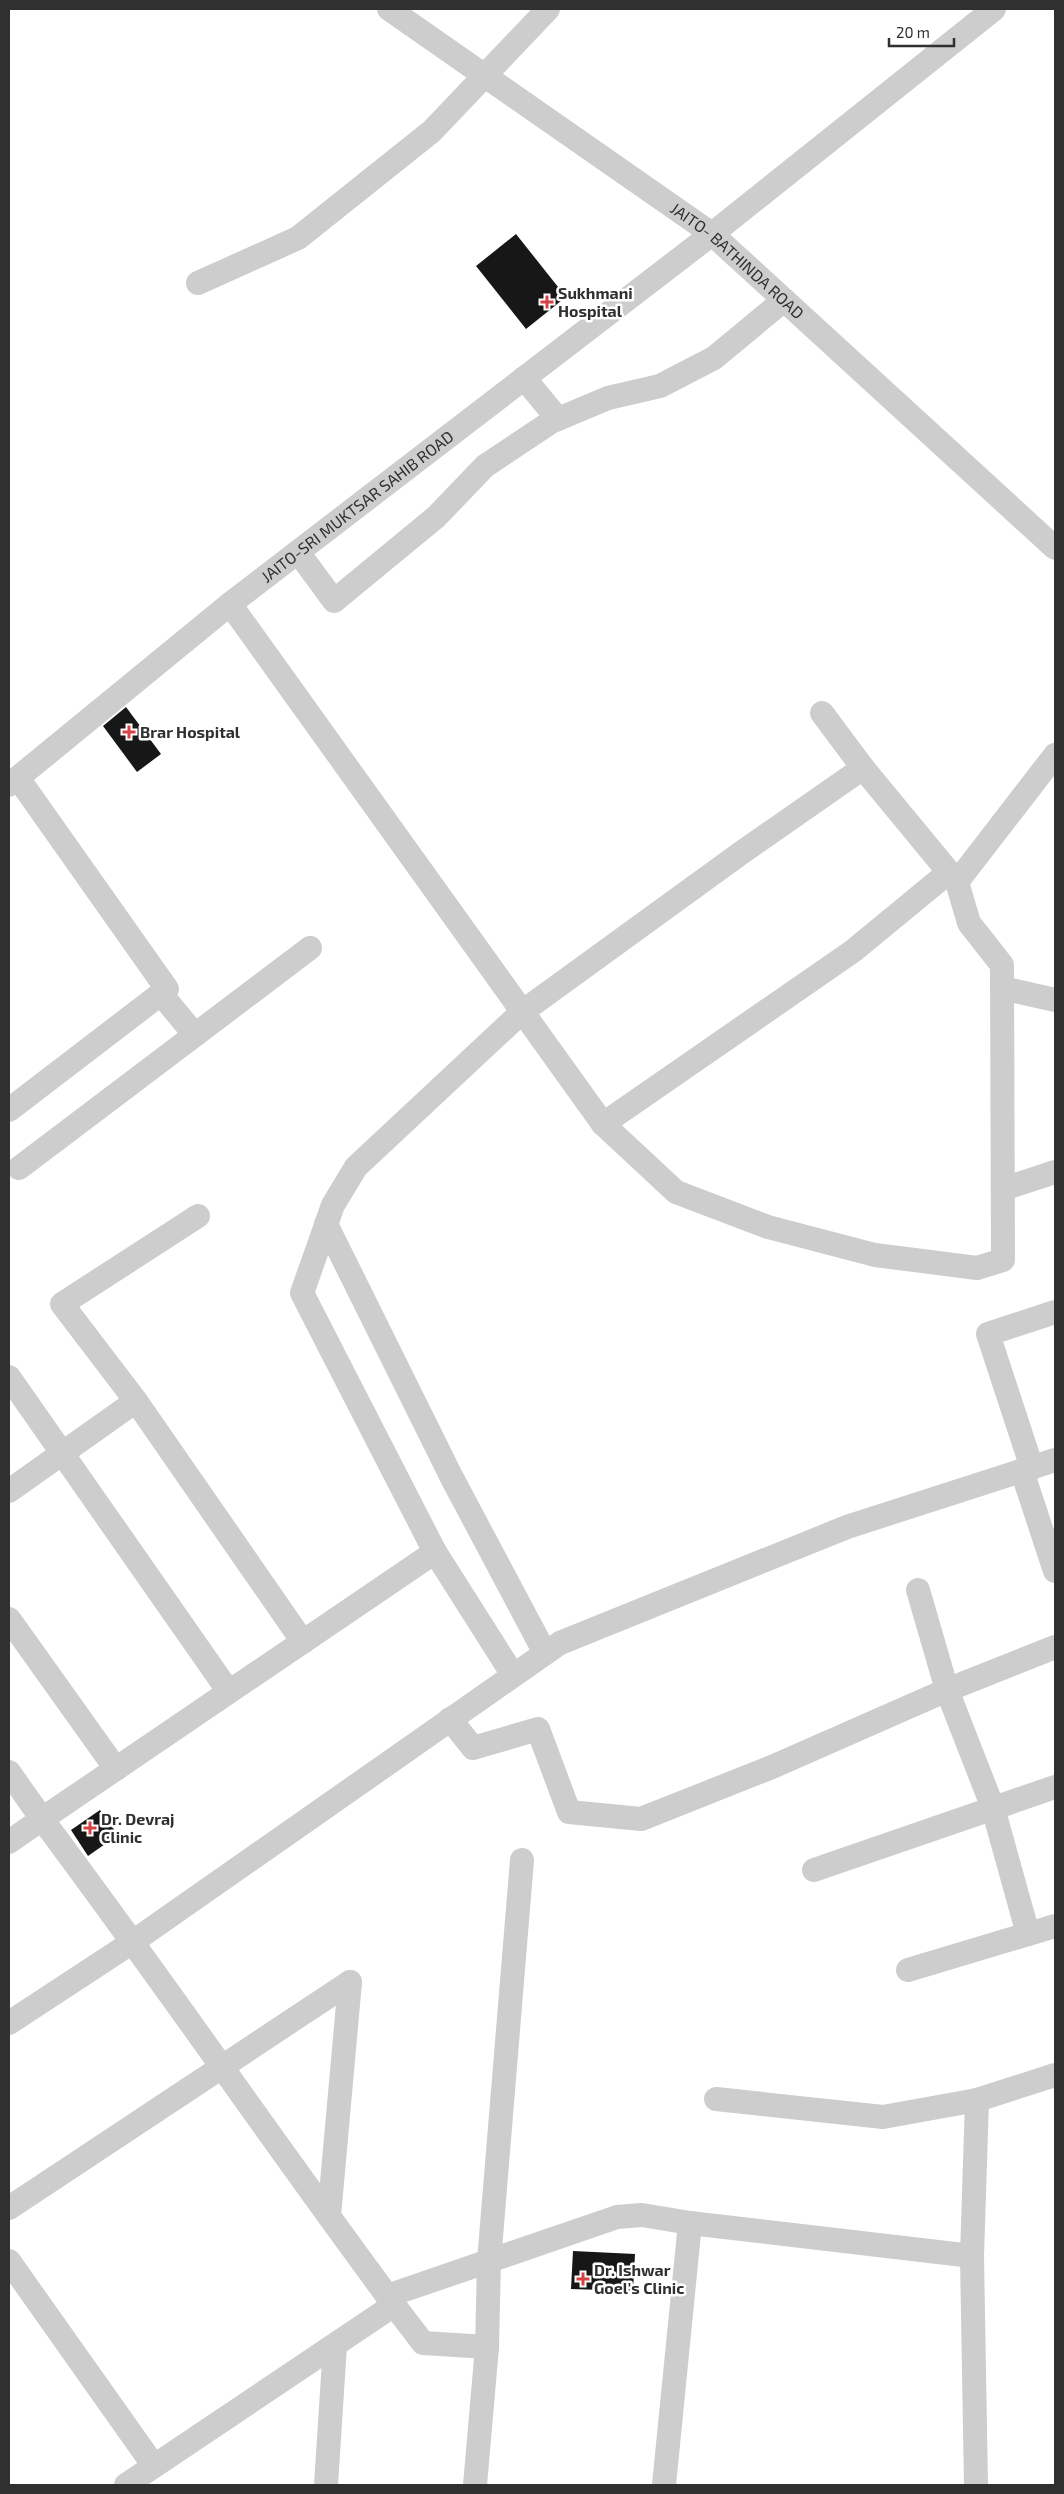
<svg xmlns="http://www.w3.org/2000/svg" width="1064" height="2494" font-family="'Exo 2',sans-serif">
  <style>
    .building { fill: #171717 }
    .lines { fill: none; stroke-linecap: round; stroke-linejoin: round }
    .minor { stroke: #cdcdcd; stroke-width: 24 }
    .poi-dot { fill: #d74244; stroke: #fff; stroke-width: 2 }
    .labels { text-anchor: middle; stroke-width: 5; stroke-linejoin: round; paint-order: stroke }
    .street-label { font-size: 16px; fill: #303030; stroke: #fff }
    .poi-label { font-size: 16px; font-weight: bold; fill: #303030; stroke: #fff; text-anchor: start }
  </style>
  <rect width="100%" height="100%" fill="#fff"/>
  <!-- building -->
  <g class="building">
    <path d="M516,234l50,63 -40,32 -50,-63z"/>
    <path d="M126,707l35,47 -24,18 -34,-46z"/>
    <path d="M100,1810l18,25 -30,21 -17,-26z"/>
    <path d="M573,2251l62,3 -2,37 -62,-2z"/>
  </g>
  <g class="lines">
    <!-- minor -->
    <g class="minor">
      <path id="s1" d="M389,9l323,225 343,314"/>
      <path d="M198,283l100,-45 134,-107 116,-122"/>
      <path d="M524,378l34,41"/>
      <path d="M298,552l36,49 102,-84 49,-51 66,-44 57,-24 52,-12 54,-28 70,-58"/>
      <path d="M230,604l373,520 250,-173 96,-79"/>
      <path d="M863,768l94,114 98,-127"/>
      <path id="s2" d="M9,785l221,-181 482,-370 282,-225"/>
      <path d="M1002,988l53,12"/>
      <path d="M161,994l34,41"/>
      <path d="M9,1110l158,-121 -149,-211"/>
      <path d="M603,1124l73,68 92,35 107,28 102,13 26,-8 -1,-295 -33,-42 -12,-41"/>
      <path d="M19,1168l291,-220"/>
      <path d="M1003,1189l52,-17"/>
      <path d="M326,1224l126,254 93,175"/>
      <path d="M9,1377l220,315"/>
      <path d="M136,1401l167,241"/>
      <path d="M1032,1468l-44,-134 67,-22"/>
      <path d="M1022,1471l33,100"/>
      <path d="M9,1491l127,-90 -74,-97 136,-88"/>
      <path d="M435,1552l-133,-259 31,-88 23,-38 166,-155 219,-159 122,-85 -41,-55"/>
      <path d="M918,1590l29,100 46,118 35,126"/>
      <path d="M9,1619l107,150"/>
      <path d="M450,1719l23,29 65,-19 31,83 72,7 131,-52 175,-77 108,-43"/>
      <path d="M9,1772l33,47 393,-267 78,123"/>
      <path d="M9,1842l33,-23c120,160 233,326 352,486l-268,180"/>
      <path d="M814,1870l241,-83"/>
      <path d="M908,1970l147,-44"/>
      <path d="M9,2023l125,-82 426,-298 287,-116 208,-67"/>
      <path d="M716,2099l167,18 94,-17 78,-25"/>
      <path d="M9,2208l341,-226"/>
      <path d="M329,2216l21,-234"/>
      <path d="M9,2261l145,205"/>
      <path d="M387,2296l230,-79 25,-2 48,8 282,33"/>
      <path d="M394,2305l29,38 64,4 2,-86 33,-401"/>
      <path d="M326,2485l9,-140"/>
      <path d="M475,2485l12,-138"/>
      <path d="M664,2485l26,-262"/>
      <path d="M976,2485l-4,-229 5,-156"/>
    </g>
  </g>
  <!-- markers -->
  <g class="poi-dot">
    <path d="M544.5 294.5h5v5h5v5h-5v5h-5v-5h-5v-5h5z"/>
    <path d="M126.5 724.5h5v5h5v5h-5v5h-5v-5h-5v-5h5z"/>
    <path d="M87.5 1820.5h5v5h5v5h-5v5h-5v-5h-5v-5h5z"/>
    <path d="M580.5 2271.5h5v5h5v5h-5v5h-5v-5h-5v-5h5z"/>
  </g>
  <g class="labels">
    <!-- street labels -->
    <g class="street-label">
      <text dy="6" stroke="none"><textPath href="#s1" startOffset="430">JAITO- BATHINDA ROAD</textPath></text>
      <text dy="6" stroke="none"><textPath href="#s2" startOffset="446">JAITO-SRI MUKTSAR SAHIB ROAD</textPath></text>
    </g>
    <!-- poi labels -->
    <g class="poi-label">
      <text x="558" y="299">Sukhmani<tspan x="558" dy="18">Hospital</tspan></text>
      <text x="140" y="738">Brar Hospital</text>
      <text x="101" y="1825">Dr. Devraj<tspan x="101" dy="18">Clinic</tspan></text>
      <text x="594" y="2276">Dr. Ishwar<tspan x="594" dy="18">Goel's Clinic</tspan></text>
    </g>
  </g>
  <!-- border -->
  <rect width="1064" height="2494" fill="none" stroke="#303030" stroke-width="20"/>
  <!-- scale -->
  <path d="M889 38v8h65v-8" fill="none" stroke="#303030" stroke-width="2.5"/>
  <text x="896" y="38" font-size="15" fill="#303030" stroke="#ffffff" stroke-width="4" paint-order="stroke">20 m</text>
</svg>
